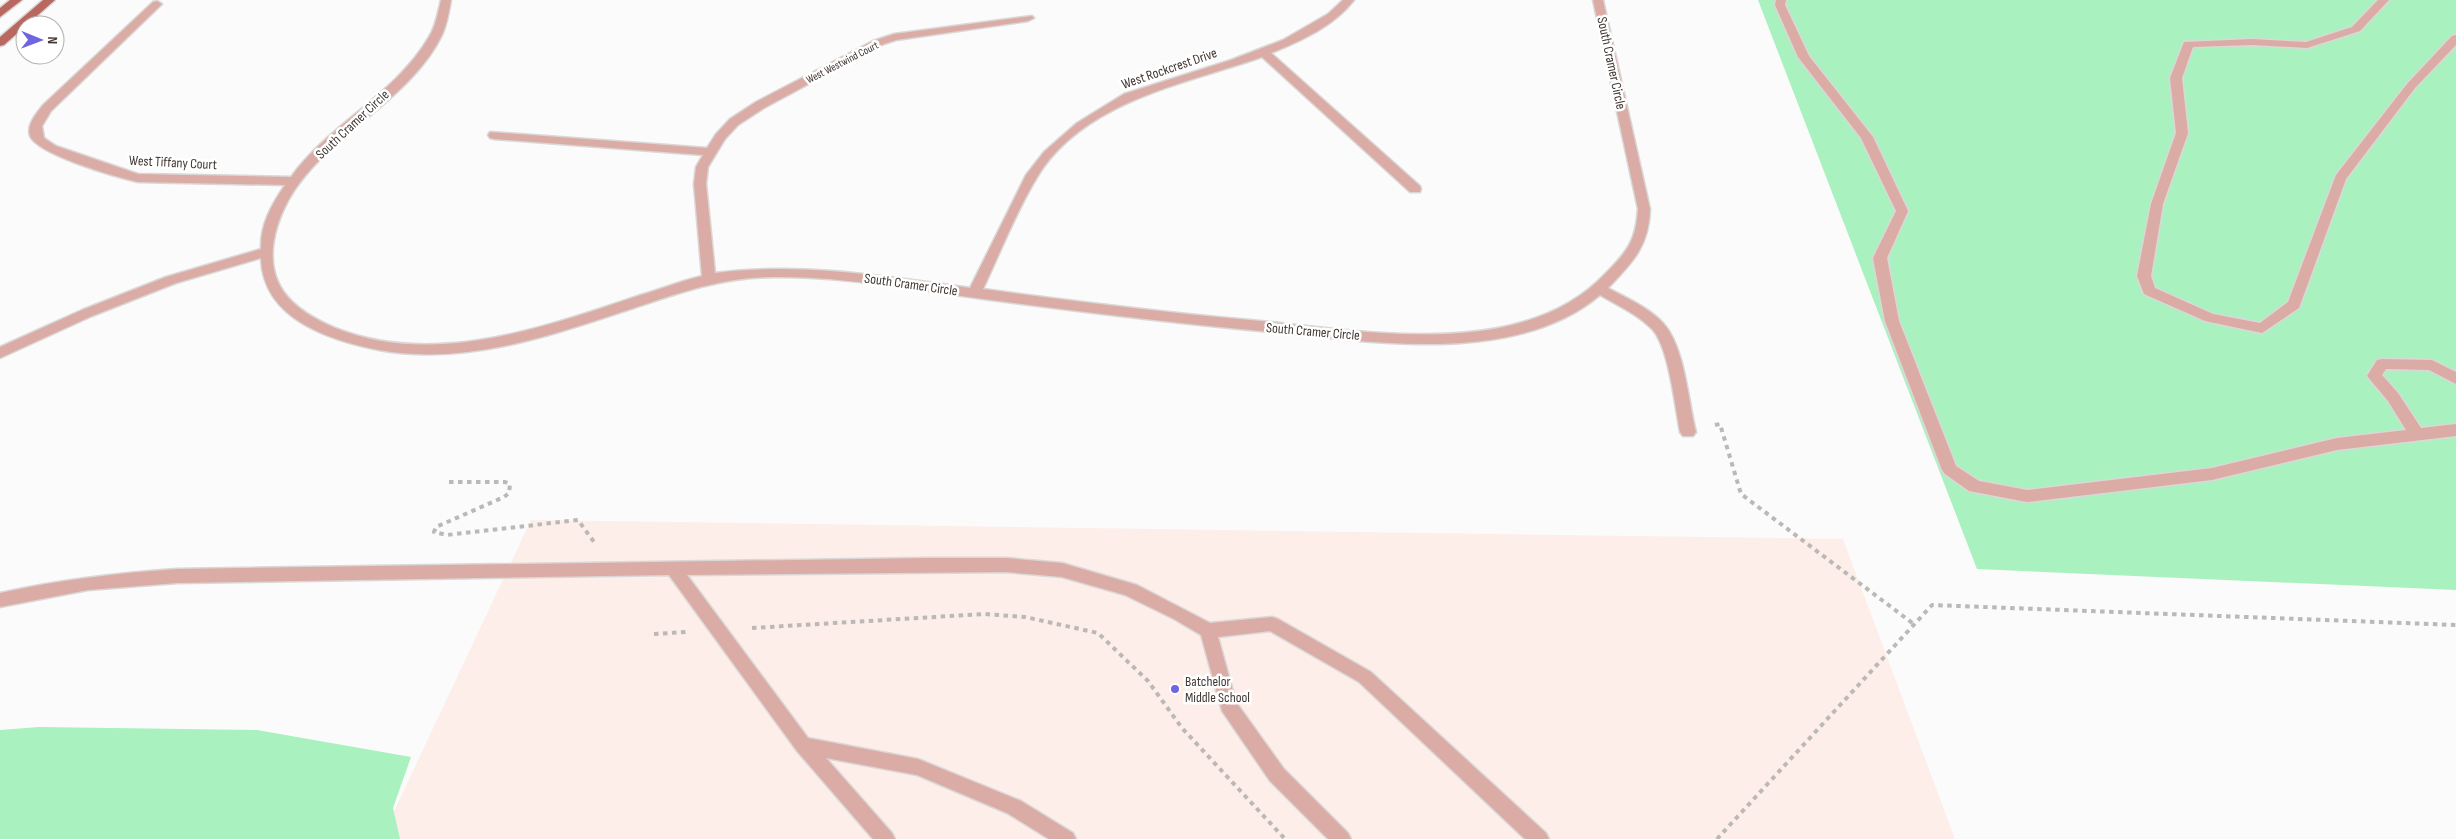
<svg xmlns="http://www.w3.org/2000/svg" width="2456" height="839" font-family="'Sofia Sans Condensed',sans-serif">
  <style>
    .built { fill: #fdeee9 }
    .green { fill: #a9f1be }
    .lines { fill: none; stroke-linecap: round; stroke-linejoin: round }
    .minor-casing { stroke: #dad8d7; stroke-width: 3 }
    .major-casing { stroke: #dad8d7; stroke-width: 3 }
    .path { stroke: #bbb8b6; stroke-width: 4; stroke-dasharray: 4.5 4.5; stroke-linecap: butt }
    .minor { fill: #dbaca6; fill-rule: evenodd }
    .major { fill: #ba685f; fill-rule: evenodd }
    .poi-dot { fill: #6f65df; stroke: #fff; stroke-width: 2 }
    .labels { text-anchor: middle; stroke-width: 5; stroke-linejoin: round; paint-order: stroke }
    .far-street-label { font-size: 11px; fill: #413732; stroke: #fff }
    .street-label { font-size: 14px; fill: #413732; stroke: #fff }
    .poi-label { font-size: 14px; fill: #413732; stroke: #fff; text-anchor: start }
  </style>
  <rect width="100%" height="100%" fill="#fbfbfb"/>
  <!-- built -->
  <path class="built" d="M531,520l1312,19 112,300h-1574z"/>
  <!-- green -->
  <g class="green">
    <path d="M1758,0h698v590l-479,-21z"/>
    <path d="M39,727l218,3 154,27 -18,51 7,31h-400v-109z"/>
  </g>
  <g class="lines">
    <defs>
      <g id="minor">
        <path d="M441,0h10c-2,12 -4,24 -9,35 -28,58 -97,92 -137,141 -23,27 -43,73 -26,108 10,21 35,35 56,44 100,40 209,-1 306,-33 20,-6 40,-14 61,-19l-8,-92 2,-17 7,-12 -209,-16 -4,-1 -2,-3 2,-3 217,16 9,-14 14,-15 26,-17 117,-61 21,-7 138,-18 2,2 -6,3 -132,19 -15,5 -117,63 -26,17 -13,14 -17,28 -2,17 9,89c86,-11 169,3 255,15l56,-113 18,-23 33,-29 47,-29 107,-34 52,-20 45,-26 15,-14h11c-20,26 -53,41 -83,53l149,133 1,3 -1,3h-10l-148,-135c-78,27 -181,45 -226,122 -21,35 -36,74 -53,110 89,12 178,23 267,31 109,10 271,43 355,-46 22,-22 31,-33 33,-65l-45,-209h10l47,209c-1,37 -17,53 -42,79 18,10 40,19 55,35 22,24 25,78 33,109l-3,4h-10l-3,-4c-5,-25 -11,-85 -28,-103 -15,-15 -35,-24 -52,-34 -84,71 -229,47 -329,37 -99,-9 -197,-21 -295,-34 -68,-9 -136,-22 -204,-21 -51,1 -91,15 -138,31 -82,27 -168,58 -255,42 -26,-5 -51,-12 -74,-25 -26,-15 -43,-36 -44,-67l-85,25 -84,33 -92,42v-11l82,-37 84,-33 95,-28c-1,-24 11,-45 24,-64l-147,-3c-21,-5 -100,-27 -108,-46 -4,-11 7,-23 13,-31l110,-103 4,-1 5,3 -111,107 -9,15 2,12 12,8 82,28 153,3c38,-53 104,-82 138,-140 7,-11 9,-25 12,-37z"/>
        <path d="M1776,0h10l-1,5 24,51 64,81 35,74 -21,47 12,63 57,145 23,15 48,9 185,-22 125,-30 69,-8 -18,-29 -21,-25 10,-16 5,-1 50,1 24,12v12l-27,-14 -43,-1 -4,6 16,18 23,35 35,-4v12l-119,14 -125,30 -185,22 -58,-11 -24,-17 -3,-4 -57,-149 -12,-63 23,-47 -35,-73 -63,-81 -23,-52z"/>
        <path d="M2378,0h11l-29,31 -53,17 -55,-3 -59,2 -11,31 6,55 -25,71 -12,72 4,12 58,26 47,9 28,-21 48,-127 71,-91 45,-48 4,-1v10l-41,43 -69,91 -47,129 -37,25 -57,-12 -61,-27 -7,-18 14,-72 25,-71 -6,-55 14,-36 68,-3 54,3 46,-15z"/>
        <path d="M925,558h81l56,5 75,22 73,38 62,-6 6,2 93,53 175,161 3,6h-24l-166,-157 -89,-51 -52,6 18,65 48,67 64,64 3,6h-23l-58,-58 -48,-70 -21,-76 -27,-16 -49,-24 -63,-18 -56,-5 -319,3 121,163 110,21 103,42 52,32 3,6h-27l-42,-26 -90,-38 -91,-17 66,75 3,6h-22l-76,-88 -128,-176 -492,8 -89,7 -88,17v-14c59,-13 117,-20 177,-24z"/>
      </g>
      <g id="major">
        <path d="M10,0h12l-22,17v-9z"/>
        <path d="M43,0h12l-51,45 -4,1v-9z"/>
      </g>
    </defs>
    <!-- minor casing -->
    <use href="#minor" class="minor-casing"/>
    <!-- major casing -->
    <use href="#major" class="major-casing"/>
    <!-- path -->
    <g class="path">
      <path d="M1715,425l5,-1 21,70 174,131"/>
      <path d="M449,482h56l5,2 -1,9 -5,4 -68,30 -2,5 13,3 131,-15 16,22"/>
      <path d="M752,628l232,-14 41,3 73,16 50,48 34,47 103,111"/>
      <path d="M654,634l32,-2"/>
      <path d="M1717,839l215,-234 524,20"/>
    </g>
    <!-- minor -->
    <use href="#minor" class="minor"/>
    <!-- major -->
    <use href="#major" class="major"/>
  </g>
  <!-- markers -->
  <circle class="poi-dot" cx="1175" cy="689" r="5"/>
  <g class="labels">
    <!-- far-street labels -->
    <g class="far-street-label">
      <text transform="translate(842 62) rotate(-27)" y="4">West Westwind Court</text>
    </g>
    <!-- street labels -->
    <g class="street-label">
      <text transform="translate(1612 63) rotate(78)" y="5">South Cramer Circle</text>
      <text transform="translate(1169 68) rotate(-19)" y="5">West Rockcrest Drive</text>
      <text transform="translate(352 124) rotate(-43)" y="5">South Cramer Circle</text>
      <text transform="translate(173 162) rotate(3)" y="5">West Tiffany Court</text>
      <text transform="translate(911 284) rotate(8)" y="5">South Cramer Circle</text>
      <text transform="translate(1313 331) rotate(5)" y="5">South Cramer Circle</text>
    </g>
    <!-- poi labels -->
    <g class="poi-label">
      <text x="1185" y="686">Batchelor<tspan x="1185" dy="16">Middle School</tspan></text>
    </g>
  </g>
  <!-- north arrow -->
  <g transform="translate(40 40) rotate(91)"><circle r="24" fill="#ffffff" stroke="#b3afad"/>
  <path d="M0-4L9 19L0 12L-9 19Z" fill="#6f65df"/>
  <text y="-8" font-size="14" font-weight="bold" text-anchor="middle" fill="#413732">N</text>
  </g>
</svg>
